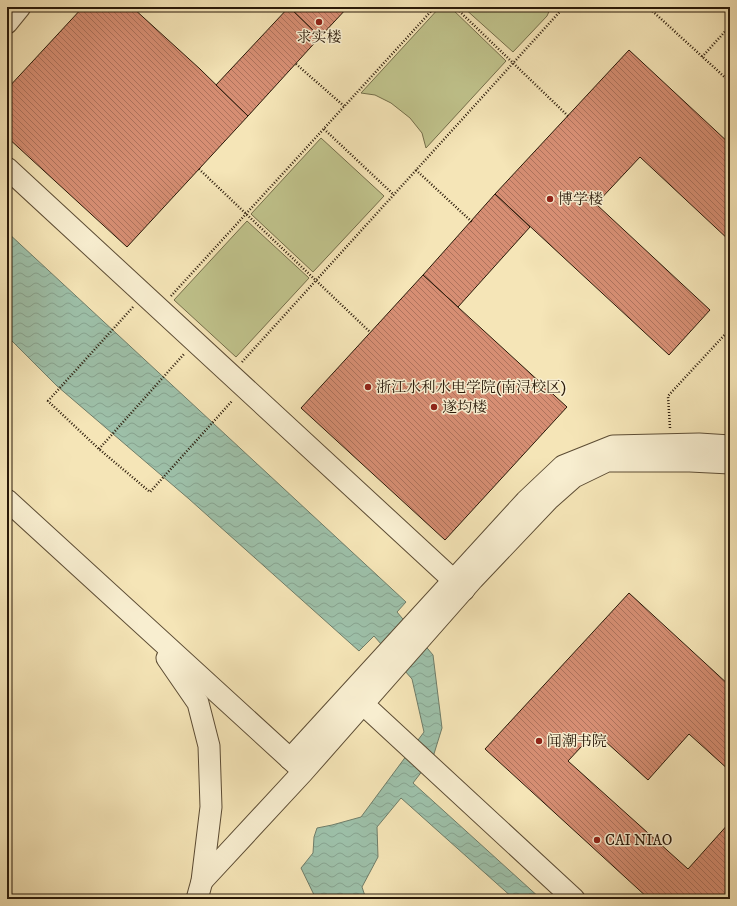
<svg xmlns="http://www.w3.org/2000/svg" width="737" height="906" font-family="'IM FELL DW Pica','Noto Serif SC',serif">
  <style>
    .grass { fill: #c0c38c; stroke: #746e4a }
    .water { fill: url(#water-waves); stroke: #6f7d69 }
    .building { fill: url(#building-back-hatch); stroke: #291909 }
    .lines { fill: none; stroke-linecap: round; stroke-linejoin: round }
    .minor-casing { stroke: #5c4c34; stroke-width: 23 }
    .path { stroke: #291909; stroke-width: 2.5; stroke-dasharray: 1 2; stroke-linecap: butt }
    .minor { stroke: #f8eed0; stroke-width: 21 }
    .poi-dot { fill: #8f2418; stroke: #f8eed0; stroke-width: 1.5 }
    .labels { text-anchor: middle; stroke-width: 3; stroke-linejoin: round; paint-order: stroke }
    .poi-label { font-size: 15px; fill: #291909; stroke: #f8eed0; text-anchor: start }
  </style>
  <defs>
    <pattern id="water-waves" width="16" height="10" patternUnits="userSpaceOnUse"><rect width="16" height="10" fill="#9dc0a9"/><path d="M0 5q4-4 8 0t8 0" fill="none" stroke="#87a490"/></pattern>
    <pattern id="building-back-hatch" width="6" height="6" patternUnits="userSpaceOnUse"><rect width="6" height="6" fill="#d68e73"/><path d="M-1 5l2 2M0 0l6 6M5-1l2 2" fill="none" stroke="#ae735d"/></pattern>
  </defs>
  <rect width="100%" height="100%" fill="#f5e5b7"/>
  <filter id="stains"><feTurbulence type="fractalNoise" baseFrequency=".005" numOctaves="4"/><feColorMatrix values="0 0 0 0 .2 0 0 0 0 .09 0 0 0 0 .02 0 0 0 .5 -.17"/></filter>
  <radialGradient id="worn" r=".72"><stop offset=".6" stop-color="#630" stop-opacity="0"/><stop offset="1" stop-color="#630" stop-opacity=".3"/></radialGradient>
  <!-- grass -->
  <g class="grass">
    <path d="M440,7h10l56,54 -80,87 -4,-15 -12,-15 -19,-15 -16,-8 -14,-2z"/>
    <path d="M463,7h88l-4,9 -34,36z"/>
    <path d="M321,138l63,58 -71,76 -62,-58z"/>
    <path d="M247,221l62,57 -73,79 -62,-57z"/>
  </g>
  <!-- water -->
  <path class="water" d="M7,232l399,370 -9,10 36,43 9,73 -9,29 -20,26 128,116h-27l-113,-101 -24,29 1,30 -16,30 4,12h-50l-15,-31 12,-15 1,-16 3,-9 15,-3 29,-8 63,-85 -12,-53 -38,-43 -15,15 -170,-152 -132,-113 -50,-50z"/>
  <!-- building -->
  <g class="building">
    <path d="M83,7h49l68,62 48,47 -121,131 -120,-110v-48z"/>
    <path d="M289,7h59l-28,30z"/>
    <path d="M289,7l31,30 -72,79 -32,-31z"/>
    <path d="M629,50l101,94v97l-90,-84 -44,47 114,106 -41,45 -174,-161z"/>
    <path d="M495,194l35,33 -72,80 -35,-32z"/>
    <path d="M423,275l144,132 -122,133 -144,-132z"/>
    <path d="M629,593l101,93v85l-41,-37 -41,46 -53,-48 -27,29 120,108 42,-47v71l-6,6h-75l-164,-150z"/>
  </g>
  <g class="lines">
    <defs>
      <g id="minor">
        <path d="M7,23l13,-16"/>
        <path d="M7,168l457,422"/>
        <path d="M7,500l293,268"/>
        <path d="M167,658l31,45 11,43 2,61 -9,74 -5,18"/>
        <path d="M353,694l10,10 211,195"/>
        <path d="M290,759l236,-258 37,-35 50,-20 86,-2 31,2"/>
        <path d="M202,881l101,-109 170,-193 75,-79 26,-23 33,-16h83l40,2"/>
      </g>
    </defs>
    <!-- minor casing -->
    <use href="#minor" class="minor-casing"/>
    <!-- path -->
    <g class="path">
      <path d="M455,7l113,109"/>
      <path d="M648,7l82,75"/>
      <path d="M702,57l28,-31"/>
      <path d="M296,64l48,42"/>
      <path d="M324,129l70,66"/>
      <path d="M199,169l171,163"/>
      <path d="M416,170l56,52"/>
      <path d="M171,296l264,-289"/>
      <path d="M133,307l-85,94 51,48 51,43 82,-91"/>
      <path d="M242,362l322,-355"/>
      <path d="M670,428l-2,-32 62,-67"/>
      <path d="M99,449l85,-95"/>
    </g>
    <!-- minor -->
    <use href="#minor" class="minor"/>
  </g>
  <!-- markers -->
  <g class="poi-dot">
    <circle cx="319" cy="22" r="4"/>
    <circle cx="550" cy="199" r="4"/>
    <circle cx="368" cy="387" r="4"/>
    <circle cx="434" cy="407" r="4"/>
    <circle cx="539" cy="741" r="4"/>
    <circle cx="597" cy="840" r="4"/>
  </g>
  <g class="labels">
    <!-- poi labels -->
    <g class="poi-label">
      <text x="319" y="42" text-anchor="middle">求实楼</text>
      <text x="558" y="204">博学楼</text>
      <text x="376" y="392">浙江水利水电学院(南浔校区)</text>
      <text x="442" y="412">遂均楼</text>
      <text x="547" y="746">闻潮书院</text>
      <text x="605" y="845">CAI NIAO</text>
    </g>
  </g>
  <!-- margin -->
  <rect width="737" height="906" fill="none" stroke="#f5e5b7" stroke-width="24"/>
  <rect x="8" y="8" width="721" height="890" fill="none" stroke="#291909" stroke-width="2"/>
  <rect x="12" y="12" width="713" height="882" fill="none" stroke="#291909"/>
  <rect width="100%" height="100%" filter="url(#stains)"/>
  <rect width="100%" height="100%" fill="url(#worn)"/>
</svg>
